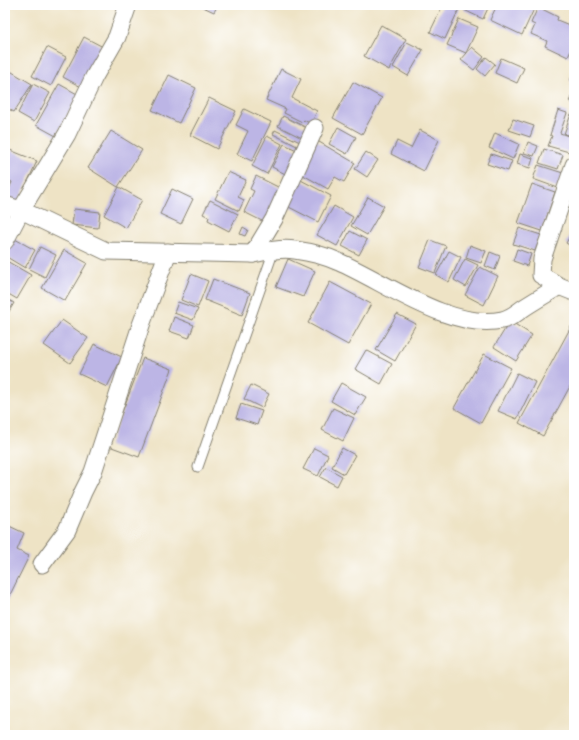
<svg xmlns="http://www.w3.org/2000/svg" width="579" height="740" font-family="Cardo,serif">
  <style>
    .building { fill: #bcb5e5 }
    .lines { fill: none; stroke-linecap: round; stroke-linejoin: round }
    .service-casing { stroke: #858070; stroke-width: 11 }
    .minor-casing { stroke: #858070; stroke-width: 19 }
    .service { stroke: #fff; stroke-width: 9 }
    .minor { stroke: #fff; stroke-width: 17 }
  </style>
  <rect width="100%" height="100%" fill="#fff"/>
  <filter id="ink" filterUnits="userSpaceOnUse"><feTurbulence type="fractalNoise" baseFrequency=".025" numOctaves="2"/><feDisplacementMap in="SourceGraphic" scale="8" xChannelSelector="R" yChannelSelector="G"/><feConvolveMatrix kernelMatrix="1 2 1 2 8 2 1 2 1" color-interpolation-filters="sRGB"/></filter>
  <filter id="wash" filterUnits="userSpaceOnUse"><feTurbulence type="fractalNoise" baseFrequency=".012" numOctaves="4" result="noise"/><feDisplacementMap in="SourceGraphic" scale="16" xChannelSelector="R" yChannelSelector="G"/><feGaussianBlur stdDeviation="0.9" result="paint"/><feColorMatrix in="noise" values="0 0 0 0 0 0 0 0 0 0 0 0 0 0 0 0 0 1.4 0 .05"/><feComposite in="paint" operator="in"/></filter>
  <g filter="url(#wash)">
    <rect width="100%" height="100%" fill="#eee3c5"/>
    <g id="blocks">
      <!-- building -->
      <g class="building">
        <path d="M199,5h19l-4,7z"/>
        <path d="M443,5h8l8,4 -14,30 -15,-7z"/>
        <path d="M466,5h21l2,1 -6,13 -19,-9z"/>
        <path d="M497,5h30l7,4 -12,26 -32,-15z"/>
        <path d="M538,7l20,10 -1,3 17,7v17l-6,13 -23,-11 2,-5 -16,-7 4,-9 -4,-2z"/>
        <path d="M459,19l19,8 -12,26 -19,-8z"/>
        <path d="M381,25l25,14 -17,31 -25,-14z"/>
        <path d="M84,37l21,11 -22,40 -20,-11z"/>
        <path d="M407,42l16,8 -15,26 -15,-9z"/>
        <path d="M47,47l19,10 -15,29 -19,-10z"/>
        <path d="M472,47l12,10 -10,13 -13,-10z"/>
        <path d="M486,57l9,7 -10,12 -8,-7z"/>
        <path d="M501,58l23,10 -7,15 -22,-10z"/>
        <path d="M7,69l25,15 -18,28 -9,-5v-35z"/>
        <path d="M281,69l20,10 -9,19 25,13 -6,13 -7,-4 -2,2 -18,-9 2,-4 -20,-9z"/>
        <path d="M169,75l27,13 -17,35 -27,-13z"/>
        <path d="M572,76l2,1v11l-3,-1 2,-5 -3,-1z"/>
        <path d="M353,82l29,16 -20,36 -29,-16z"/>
        <path d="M33,84l17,9 -16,29 -16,-9z"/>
        <path d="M59,84l20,11 -23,41 -20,-11z"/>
        <path d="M574,91v13l-4,-2z"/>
        <path d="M209,98l27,13 -19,38 -27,-14z"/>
        <path d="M244,109l27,13 -19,39 -15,-7 11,-23 -12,-6z"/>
        <path d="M558,110l9,3 -7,20 14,5 -5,14 -21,-6 4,-10 -2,-1z"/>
        <path d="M5,112l4,3 -4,7z"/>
        <path d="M571,114l3,1v22l-10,-3z"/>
        <path d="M283,116l26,13 -5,10 -26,-13z"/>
        <path d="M513,119l21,7 -4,11 -21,-7z"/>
        <path d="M338,127l18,10 -9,17 -18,-10z"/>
        <path d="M275,130l27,13 -3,4 -26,-13z"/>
        <path d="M420,130l19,10 -15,31 -33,-17 6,-13 14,7z"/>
        <path d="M111,131l31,19 -24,37 -30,-19z"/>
        <path d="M495,133l24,11 -6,15 -24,-11z"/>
        <path d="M267,136l15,8 -15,30 -15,-8z"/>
        <path d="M314,139l41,24 -11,19 -9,-5 -7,12 -32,-18z"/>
        <path d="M528,142l10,4 -4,10 -10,-3z"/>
        <path d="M284,144l19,9 -12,24 -19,-10z"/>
        <path d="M5,148l32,13 -20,44 -12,-7 7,-16 -7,-3z"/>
        <path d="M544,149l19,6 -5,14 -19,-6z"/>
        <path d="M366,152l12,8 -11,17 -12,-8z"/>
        <path d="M491,154l21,7 -4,10 -21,-7z"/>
        <path d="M520,154l13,4 -3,10 -13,-4z"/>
        <path d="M538,165l25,8 -5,15 -25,-9z"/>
        <path d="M228,172l18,8 -8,17 6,3 -5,11 -24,-12z"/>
        <path d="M256,176l26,13 -16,34 -22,-11 10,-21 -4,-2z"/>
        <path d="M297,178l34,18 -13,26 -35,-18z"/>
        <path d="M532,184l23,8 -13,39 -24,-8z"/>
        <path d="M119,187l23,13 -16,28 -22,-13z"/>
        <path d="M172,189l21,10 -12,25 -21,-10z"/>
        <path d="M368,197l16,9 -17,29 -16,-9z"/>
        <path d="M210,200l28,14 -9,17 -21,-11 1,-3 -6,-3z"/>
        <path d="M334,206l19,11 -16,29 -20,-11z"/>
        <path d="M74,209l26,3 -2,16 -26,-3z"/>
        <path d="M243,227l5,3 -3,6 -5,-2z"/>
        <path d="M519,228l22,7 -6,16 -22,-7z"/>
        <path d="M574,229v19l-8,-5z"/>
        <path d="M350,231l17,9 -8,15 -17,-9z"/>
        <path d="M13,238l22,12 -10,18 -20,-12v-3z"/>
        <path d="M430,240l16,6 -11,27 -16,-6z"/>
        <path d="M470,245l16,6 -5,12 -15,-5z"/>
        <path d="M40,247l16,8 -11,22 -16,-8z"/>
        <path d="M517,249l14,5 -4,12 -14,-5z"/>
        <path d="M64,250l23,13 -22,38 -23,-13z"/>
        <path d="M449,251l12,6 -12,25 -13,-7z"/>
        <path d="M490,252l10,4 -5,14 -10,-4z"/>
        <path d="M288,259l27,12 -12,26 -27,-10z"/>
        <path d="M465,259l13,6 -12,22 -12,-7z"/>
        <path d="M5,260l26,15 -14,24 -12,-7z"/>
        <path d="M480,267l18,9 -14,29 -19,-10z"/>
        <path d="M191,274l17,7 -10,26 -17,-7z"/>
        <path d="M213,279l37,14 -8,22 -37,-15z"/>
        <path d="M330,282l41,22 -23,41 -40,-22z"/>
        <path d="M5,298l9,5 -9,15z"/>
        <path d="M178,302l20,7 -5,11 -19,-7z"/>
        <path d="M397,314l19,10 -21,37 -19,-11z"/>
        <path d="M174,317l20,8 -5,13 -20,-7z"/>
        <path d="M62,320l26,18 -18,25 -26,-18z"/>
        <path d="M510,321l22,14 -16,26 -22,-14z"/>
        <path d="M573,323l1,1v55l-31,57 -24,-13z"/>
        <path d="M94,344l28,13 -15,30 -28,-13z"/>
        <path d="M366,350l26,14 -11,20 -26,-15z"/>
        <path d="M484,354l27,14 -30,55 -27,-15z"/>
        <path d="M143,358l29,11 -33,88 -30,-11z"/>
        <path d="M517,373l18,9 -18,37 -19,-8z"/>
        <path d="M341,383l25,14 -11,18 -24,-14z"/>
        <path d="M251,385l18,9 -7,14 -18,-9z"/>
        <path d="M241,404l21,7 -5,14 -21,-7z"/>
        <path d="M333,408l21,10 -11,23 -21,-11z"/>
        <path d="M314,448l14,7 -10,21 -15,-7z"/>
        <path d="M342,448l13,7 -11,19 -12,-7z"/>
        <path d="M326,467l16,9 -5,10 -17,-9z"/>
        <path d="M5,524l19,9 -7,17 12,6 -22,45 -2,-2z"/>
      </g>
    </g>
  </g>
  <g filter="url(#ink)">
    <use href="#blocks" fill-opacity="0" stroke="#858070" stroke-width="1"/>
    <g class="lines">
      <defs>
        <path id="service" d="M198,467l76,-217"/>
        <g id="minor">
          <path d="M574,165l-32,94 -1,16 18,11 15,6"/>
          <path d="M5,205l16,5 85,41 147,3c14,-3 28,-6 42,-4 15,2 31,6 44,12 46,20 112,69 163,58 10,-2 15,-8 23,-13 11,-7 23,-14 34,-21"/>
          <path d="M5,241l16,-31 46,-76 27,-57 23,-40 11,-32"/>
          <path d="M253,254l21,-35 41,-91"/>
          <path d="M42,564l25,-34 16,-38 10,-20 48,-147 27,-73"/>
        </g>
      </defs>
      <!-- service casing -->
      <use href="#service" class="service-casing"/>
      <!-- minor casing -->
      <use href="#minor" class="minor-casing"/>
      <!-- service -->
      <use href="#service" class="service"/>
      <!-- minor -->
      <use href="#minor" class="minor"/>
    </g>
  </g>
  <!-- margin -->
  <rect width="579" height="740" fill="none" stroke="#fff" stroke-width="20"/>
</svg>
